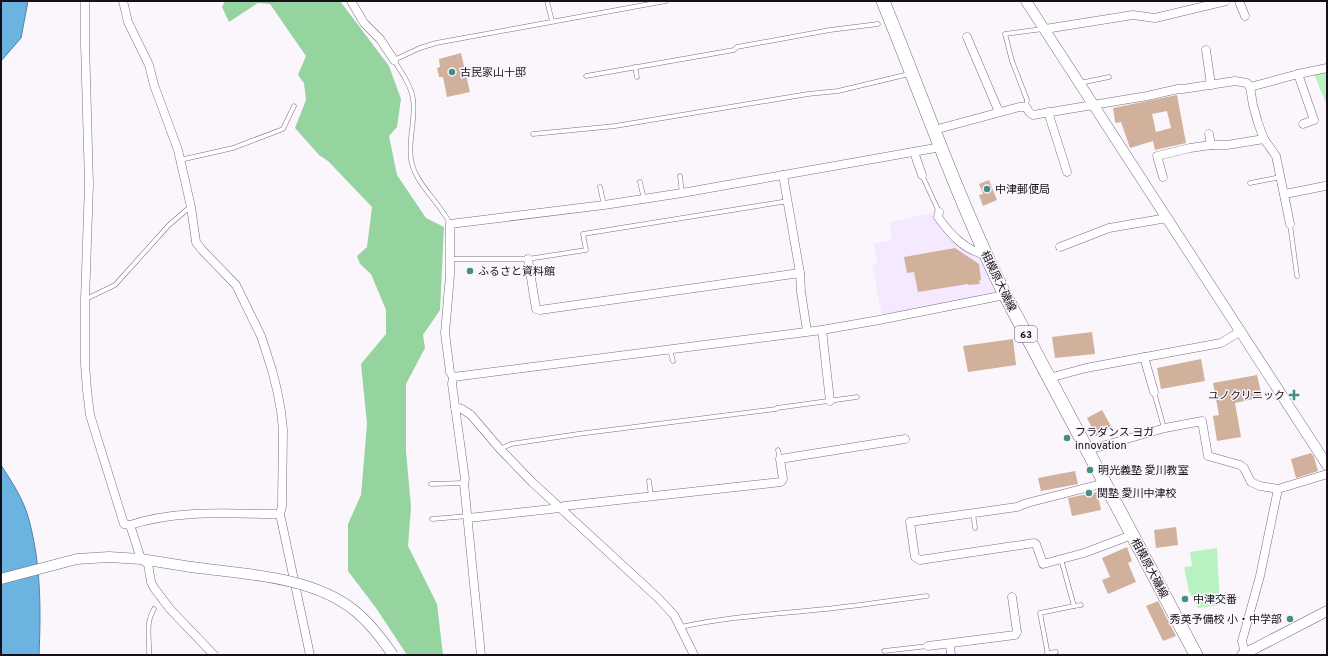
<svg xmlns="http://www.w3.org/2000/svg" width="1328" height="656" font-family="Overpass,'Noto Sans JP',sans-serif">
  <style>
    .commercial { fill: #f4e9fe }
    .green { fill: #b8f2c0 }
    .forest { fill: #95d49f }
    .water { fill: #6bb3e1; stroke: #5282a5 }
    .building { fill: #d1b09c; fill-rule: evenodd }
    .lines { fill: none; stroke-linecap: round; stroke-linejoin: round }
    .service-casing { stroke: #7d6b86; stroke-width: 5 }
    .minor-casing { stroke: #7d6b86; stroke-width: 9 }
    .tertiary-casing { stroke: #7d6b86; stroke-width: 11 }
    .primary-casing { stroke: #7d6b86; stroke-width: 14 }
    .service { stroke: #fff; stroke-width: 4 }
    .minor { stroke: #fff; stroke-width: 8 }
    .tertiary { stroke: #fff; stroke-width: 10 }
    .primary { stroke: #fff; stroke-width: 13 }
    .tertiary-bridge-casing { stroke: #7d6b86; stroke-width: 11; stroke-linecap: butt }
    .tertiary-bridge { stroke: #fff; stroke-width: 10 }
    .poi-dot { fill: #468d87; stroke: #faf6fc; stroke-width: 1.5 }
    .labels { text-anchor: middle; stroke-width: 3; stroke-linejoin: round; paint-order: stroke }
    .shield { fill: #faf6fc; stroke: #5b555e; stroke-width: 1 }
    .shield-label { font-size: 10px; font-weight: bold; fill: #17101a }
    .poi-label { font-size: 11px; fill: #17101a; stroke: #faf6fc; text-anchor: start }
    .street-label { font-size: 11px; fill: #17101a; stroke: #faf6fc }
  </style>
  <rect width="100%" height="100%" fill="#faf6fc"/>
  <!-- commercial -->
  <path class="commercial" d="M931,213l15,22 12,11 26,17 14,26 -3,6 -113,21 -10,-51 6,-1 -5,-20 19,-4 -3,-18z"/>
  <!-- green -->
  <g class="green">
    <path d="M1327,70v36l-13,-32z"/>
    <path d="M1217,548l3,57 -22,3 -9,-17 -5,-24 8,-1 -2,-14z"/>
  </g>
  <!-- forest -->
  <path class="forest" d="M225,1h115l49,65 12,33 -4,28 -8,9 8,39 29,43 18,9 -4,83 -17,25 2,13 -19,36v67l5,56 -3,39 29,58 6,51h-36l-31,-47 -28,-37v-47l13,-29 6,-71 -6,-60 25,-30v-24l-15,-36 -11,-10 -3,-8 10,-9 5,-40 -44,-46 -9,-6 -24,-27 11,-28 -2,-17 -6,-8 8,-19 -36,-52 -12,-1 -29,19 -7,-15z"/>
  <!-- water -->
  <g class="water">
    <path d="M1,1h27l-7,37 -20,23z"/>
    <path d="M1,465c11,17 23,35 28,55 12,44 12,90 10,135h-38z"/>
  </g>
  <!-- building -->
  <g class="building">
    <path d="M461,53l9,39 -23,5 -4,-20h-4l-2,-9 3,-1 -1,-8z"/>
    <path d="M1177,95l9,48 -31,7 -2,-9 -23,7 -9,-26 -5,1 -1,-2 -2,-13zM1167,111l4,17 -15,4 -4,-18z"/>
    <path d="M989,180l8,20 -14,6 -4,-11 4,-1 -4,-10z"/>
    <path d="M955,248l24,16 2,16 -2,1 1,3 -11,1 -1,-1 -50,8 -4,-20 -7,1 -3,-16z"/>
    <path d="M1092,332l3,22 -40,4 -3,-21z"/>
    <path d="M1013,339l3,26 -48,7 -5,-26z"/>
    <path d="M1201,359l4,22 -44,8 -4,-21z"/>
    <path d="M1257,375l5,22 -27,6 6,34 -24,4 -4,-25 6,-1 -6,-32z"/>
    <path d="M1102,410l10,18 -16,8 -9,-18z"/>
    <path d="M1311,453l3,4 4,14 -22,7 -5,-19z"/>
    <path d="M1075,471l3,13 -37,7 -3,-13z"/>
    <path d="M1097,492l4,18 -29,6 -4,-18z"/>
    <path d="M1176,527l2,18 -22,3 -2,-18z"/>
    <path d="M1127,547l5,14 -4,2 8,19 -28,12 -6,-14 8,-3 -8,-19z"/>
    <path d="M1158,601l18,35 -13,5 -17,-35z"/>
  </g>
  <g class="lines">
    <defs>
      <g id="service">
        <path d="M547,1l5,20"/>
        <path d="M635,67l2,10"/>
        <path d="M586,76l148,-26 3,-3 93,-17 48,-6"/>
        <path d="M1080,83l29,-6"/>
        <path d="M1026,107l1,-7 -15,-39 -7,-27 38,-5"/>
        <path d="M533,134l82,-8 193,-32 30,-3 71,-17"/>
        <path d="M180,160l53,-12 50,-19 11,-23"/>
        <path d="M922,175l17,37"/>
        <path d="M680,176l2,17"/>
        <path d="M640,182l4,17"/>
        <path d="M1250,183l31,-6"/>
        <path d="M600,187l4,18"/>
        <path d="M450,224c-2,-5 -5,-9 -8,-13 -11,-17 -28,-31 -31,-52 -3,-20 5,-40 2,-60 -2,-14 -12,-27 -19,-39l26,-12 16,-5 230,-42"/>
        <path d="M1290,224l7,52"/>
        <path d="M450,259h78l58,-9 -3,-16 205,-33"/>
        <path d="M86,299l29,-14 54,-60 21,-18"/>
        <path d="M670,349l3,12"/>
        <path d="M1154,392l10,36"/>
        <path d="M500,449l11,-5 67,-10 198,-25 1,-1 80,-11"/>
        <path d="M778,450l2,9"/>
        <path d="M649,481l2,15"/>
        <path d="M431,484l33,-1"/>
        <path d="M973,513l2,15"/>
        <path d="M432,519l36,-3"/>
        <path d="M1074,606l7,-1"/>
        <path d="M681,627c41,-9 82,-12 124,-16 41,-3 81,-10 122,-15"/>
        <path d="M884,651l44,-5"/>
        <path d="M1047,653l9,-1"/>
        <path d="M149,655c1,-16 -4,-32 5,-46"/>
        <path d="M1048,655l-8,-42 34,-7 -13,-47"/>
      </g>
      <g id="minor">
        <path d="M85,1v42l4,141 -4,116v64l2,26 3,25 34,109 6,1"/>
        <path d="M123,1l5,21 21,43 5,20 24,65 13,57 5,35 6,8 34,35 25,51 11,34 5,20 4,21 2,19 -1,76 -2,8c-49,0 -102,-5 -150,11l11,34 7,5 3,18 3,6 16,21 44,46"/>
        <path d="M351,1l13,22 16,16 14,21"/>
        <path d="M1239,1l6,15"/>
        <path d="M1045,29l88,-14 22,3 71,-17"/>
        <path d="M967,37l32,75"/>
        <path d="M1206,50l5,35"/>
        <path d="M1298,74l16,46 -11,4"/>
        <path d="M1250,87l48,-13 29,-6"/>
        <path d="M1048,112l19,60"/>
        <path d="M934,130l85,-23h7l3,5 4,3 114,-19 31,-7h5l52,-8 12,2 3,4 3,18 5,18 6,16 12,17 14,68"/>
        <path d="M1209,134l2,11"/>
        <path d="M914,152l8,23"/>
        <path d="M783,175l17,98 1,19 6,39"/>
        <path d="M1163,177l-6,-21 33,-8 21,-3h16l37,-6"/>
        <path d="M1285,194l40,-8"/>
        <path d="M939,212l-1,5c12,17 26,33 48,38"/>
        <path d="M1060,247l49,-19 58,-10"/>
        <path d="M528,259l8,50 4,1 260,-37"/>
        <path d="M822,330l8,71"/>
        <path d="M1144,357l10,35"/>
        <path d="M453,377l-3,-5 -5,-39 5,-58v-51l154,-19 78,-12 259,-46"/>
        <path d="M1049,378l37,-10 135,-25 20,-12"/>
        <path d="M455,407l7,2 9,6 29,34 32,33 125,115 17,18 20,40"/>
        <path d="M1088,450l77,-22 37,-7 6,35 32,9 4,3 7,14 9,4 18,3"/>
        <path d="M1105,483l-78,20 -10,4 -107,15 5,35 5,3 114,-17 2,1 7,20 41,-11 48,-18"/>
        <path d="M280,514l30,141"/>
        <path d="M468,518l92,-10 4,-2 217,-24 2,-3 -3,-20 125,-20"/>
        <path d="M950,644l1,11"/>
        <path d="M928,646l87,-11 2,-3 -5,-35"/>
        <path d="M1245,653l-3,-12 18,-65 18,-87 49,-15"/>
        <path d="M481,655l-17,-172 1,-4 -13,-95 1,-7 369,-47 57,-10 126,-25"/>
      </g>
      <g id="tertiary">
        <path d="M1026,1l301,464"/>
        <path d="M1,579l76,-20 32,-2 32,2 50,8"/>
        <path d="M1242,655l85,-44"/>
      </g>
      <path id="primary" d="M883,1c40,98 75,199 122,294l191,360"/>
    </defs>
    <!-- service casing -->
    <use href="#service" class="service-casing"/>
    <!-- minor casing -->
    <use href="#minor" class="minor-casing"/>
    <!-- tertiary casing -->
    <use href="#tertiary" class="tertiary-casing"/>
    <!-- primary casing -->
    <use href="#primary" class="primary-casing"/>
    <!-- service -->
    <use href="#service" class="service"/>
    <!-- minor -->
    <use href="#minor" class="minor"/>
    <!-- tertiary -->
    <use href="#tertiary" class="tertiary"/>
    <!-- primary -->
    <use href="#primary" class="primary"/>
    <defs>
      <path id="tertiary-bridge" d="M191,567c52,7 122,9 164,44 15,12 27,28 38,44"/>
    </defs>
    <!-- tertiary-bridge casing -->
    <use href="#tertiary-bridge" class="tertiary-bridge-casing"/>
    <!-- tertiary-bridge -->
    <use href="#tertiary-bridge" class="tertiary-bridge"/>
  </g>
  <!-- markers -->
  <g class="poi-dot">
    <circle cx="452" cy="72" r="4"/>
    <circle cx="987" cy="189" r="4"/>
    <circle cx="470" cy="271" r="4"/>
    <path d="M1292 389h4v4h4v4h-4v4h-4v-4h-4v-4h4z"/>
    <circle cx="1067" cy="438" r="4"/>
    <circle cx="1090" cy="470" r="4"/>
    <circle cx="1089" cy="493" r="4"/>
    <circle cx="1185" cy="599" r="4"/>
    <circle cx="1290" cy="619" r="4"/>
  </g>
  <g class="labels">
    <!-- shield labels -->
    <rect class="shield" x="1015" y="326" width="22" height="16" rx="3"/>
    <g class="shield-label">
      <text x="1026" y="338">63</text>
    </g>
    <!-- poi labels -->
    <g class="poi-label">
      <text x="460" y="76">古民家山十邸</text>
      <text x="995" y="193">中津郵便局</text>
      <text x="478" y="275">ふるさと資料館</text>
      <text x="1285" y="399" text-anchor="end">ユノクリニック</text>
      <text x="1075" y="436">フラダンス ヨガ<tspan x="1075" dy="13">innovation</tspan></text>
      <text x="1098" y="474">明光義塾 愛川教室</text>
      <text x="1097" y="497">関塾 愛川中津校</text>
      <text x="1193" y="603">中津交番</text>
      <text x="1282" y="623" text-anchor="end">秀英予備校 小・中学部</text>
    </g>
    <!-- street labels -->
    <g class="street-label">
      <text transform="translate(999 281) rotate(64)" y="4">相模原大磯線</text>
      <text transform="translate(1150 568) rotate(62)" y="4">相模原大磯線</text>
    </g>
  </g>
  <!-- border -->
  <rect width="1328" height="656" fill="none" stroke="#17101a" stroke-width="4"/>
</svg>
